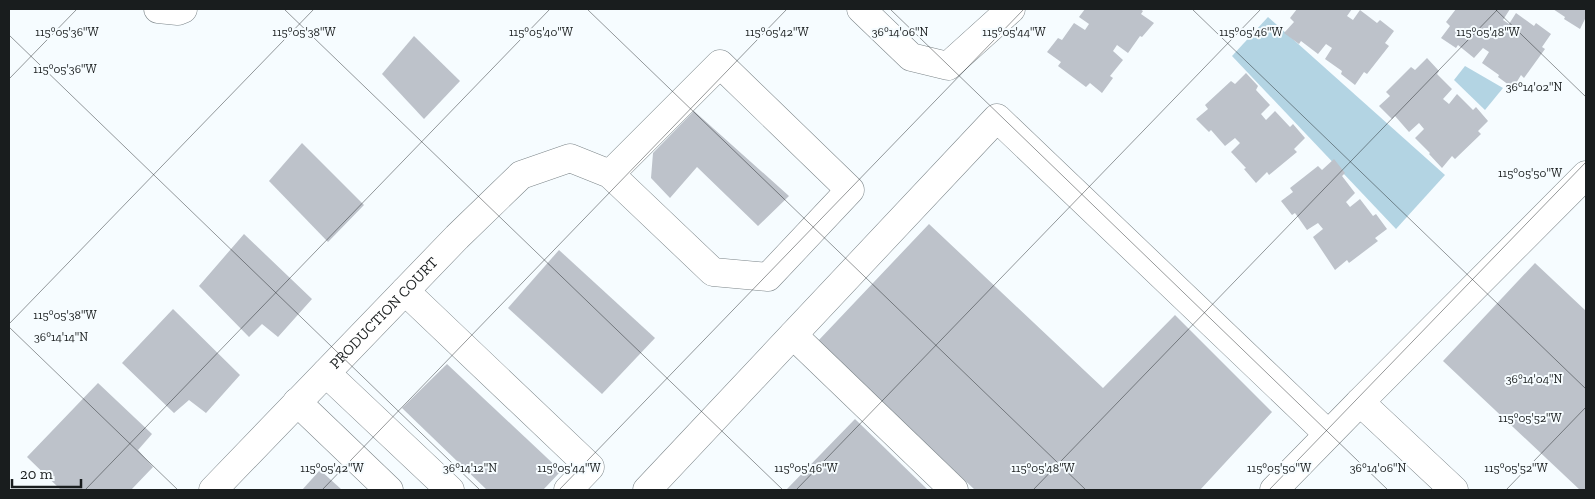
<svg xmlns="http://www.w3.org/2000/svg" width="1595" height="499" font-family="'Zilla Slab',serif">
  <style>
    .green { fill: #b3d4e3 }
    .building { fill: #bdc2ca }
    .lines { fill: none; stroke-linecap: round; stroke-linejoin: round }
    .minor-casing { stroke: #7c8589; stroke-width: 29 }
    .minor { stroke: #fff; stroke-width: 28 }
    .ticks { fill: none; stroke: #191d1e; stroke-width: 1; stroke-opacity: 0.45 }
    .labels { text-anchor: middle; stroke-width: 4; stroke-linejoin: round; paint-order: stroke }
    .street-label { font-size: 15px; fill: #191d1e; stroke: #f6fcff }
    .ticks-label { font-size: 12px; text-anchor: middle; fill: #191d1e; stroke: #f6fcff; stroke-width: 4; stroke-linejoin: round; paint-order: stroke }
  </style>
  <rect width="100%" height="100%" fill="#f6fcff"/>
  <!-- green -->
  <g class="green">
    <path d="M1268,17l177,158 -49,54 -164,-173z"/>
    <path d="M1465,66l38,22 -18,22 -31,-30z"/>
  </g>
  <!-- building -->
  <g class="building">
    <path d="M1085,9h55l3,2 -2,3 13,9 -12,14 -2,-1 -12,17 -11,-8 -4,6 10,9 -13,16 3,2 -11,15 -12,-10 -4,4 -28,-21 3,-4 -14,-10 11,-14 4,2 12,-17 11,7 4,-6 -10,-7z"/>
    <path d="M1297,9h55l-5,7 6,4 7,-10 17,13 3,-3 14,11 -9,12 4,3 -22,28 -3,-2 -9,13 -14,-11 1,-3 -17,-12 7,-11 -6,-4 -8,10 -17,-13 -2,3 -15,-11 10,-11 -4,-4z"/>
    <path d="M1456,9h54l-7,11 6,4 7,-11 18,13 2,-3 15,11 -9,13 3,2 -21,29 -3,-3 -8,13 -15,-11 1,-2 -17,-12 7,-11 -6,-4 -9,10 -16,-13 -2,3 -15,-10 9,-12 -4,-4z"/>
    <path d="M1553,9h33v8l-6,12 -16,-10 1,-2z"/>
    <path d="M414,36l46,45 -36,38 -42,-45z"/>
    <path d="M1427,58l12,13 -2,3 15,15 -9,10 6,5 8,-10 16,16 3,-3 12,14 -10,10 3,3 -26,25 -3,-3 -10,12 -13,-14 1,-1 -15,-15 9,-9 -5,-6 -10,9 -14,-16 -3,3 -13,-13 11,-10 -4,-4 25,-25 4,3z"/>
    <path d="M1246,73l12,13 -2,4 14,15 -9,9 5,6 9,-9 15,16 3,-3 12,14 -11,11 3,3 -28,23 -2,-3 -11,11 -12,-14 2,-1 -15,-16 9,-9 -5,-5 -10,8 -14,-16 -2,2 -13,-13 12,-10 -3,-4 26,-24 4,3z"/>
    <path d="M694,111l95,85 -31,30 -61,-59 -27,31 -19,-20 2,-25z"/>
    <path d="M302,143l62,62 -36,37 -59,-61z"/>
    <path d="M1334,159l11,14 -3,3 13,17 -9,9 4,5 10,-8 13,17 3,-2 11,15 -12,9 3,3 -29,22 -2,-3 -12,10 -22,-33 10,-8 -5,-6 -11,7 -12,-17 -3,2 -11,-14 12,-9 -3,-4 28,-22 4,4z"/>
    <path d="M929,224l174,164 72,-73 97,97 -72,78h-225l-157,-149z"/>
    <path d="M244,234l68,65 -34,38 -16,-13 -13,13 -50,-51z"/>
    <path d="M559,250l96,88 -53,56 -94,-86z"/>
    <path d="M1535,263l51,48v179h-6l-137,-129z"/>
    <path d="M173,309l67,66 -34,38 -17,-13 -15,13 -52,-50z"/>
    <path d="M447,364l114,107 -18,19h-56l-85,-82z"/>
    <path d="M98,383l54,51 -14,16 15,17 -22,23h-70l-34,-33z"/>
    <path d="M855,419l73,71h-142z"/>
    <path d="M320,470l22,20h-40z"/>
  </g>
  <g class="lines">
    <defs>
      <g id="minor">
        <path d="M158,9l20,2 5,-2"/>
        <path d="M861,9l50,48 37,9 63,-57"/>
        <path d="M405,291l185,176 -22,23"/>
        <path d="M793,335l161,155"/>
        <path d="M326,373l124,117"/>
        <path d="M297,402l92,88"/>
        <path d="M1360,402l226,-227"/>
        <path id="s1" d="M213,490l244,-253 64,-62 49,-17 40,16 103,98 55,5 82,-87 -130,-126 -110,110"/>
        <path d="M647,490l350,-372 331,316"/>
        <path d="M1274,490l86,-88 94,88"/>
      </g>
    </defs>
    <!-- minor casing -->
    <use href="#minor" class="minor-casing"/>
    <!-- minor -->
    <use href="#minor" class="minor"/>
  </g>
  <!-- ticks -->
  <path class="ticks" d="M284,9l499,481M587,9l499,481M890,9l498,481M1192,9l394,380M1495,9l91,88M9,35l471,455M9,79l68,-70M9,324l305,-315M9,327l169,163M85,490l465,-481M322,490l465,-481M559,490l465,-481M796,490l465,-481M1033,490l465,-481M1269,490l317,-328M1506,490l80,-83"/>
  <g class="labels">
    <!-- street labels -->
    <g class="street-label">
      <text dy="5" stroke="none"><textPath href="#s1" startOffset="246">PRODUCTION COURT</textPath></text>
    </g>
  </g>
  <g class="ticks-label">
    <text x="900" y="36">36°14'06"N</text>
    <text x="541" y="36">115°05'40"W</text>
    <text x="777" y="36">115°05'42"W</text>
    <text x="1014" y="36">115°05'44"W</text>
    <text x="1251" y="36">115°05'46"W</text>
    <text x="1488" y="36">115°05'48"W</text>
    <text x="67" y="36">115°05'36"W</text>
    <text x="304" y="36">115°05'38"W</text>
    <text x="65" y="73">115°05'36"W</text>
    <text x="1534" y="91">36°14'02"N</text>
    <text x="1530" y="177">115°05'50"W</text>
    <text x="65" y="319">115°05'38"W</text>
    <text x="61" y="341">36°14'14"N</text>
    <text x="1534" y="383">36°14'04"N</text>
    <text x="1530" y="422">115°05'52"W</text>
    <text x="332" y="472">115°05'42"W</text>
    <text x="569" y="472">115°05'44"W</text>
    <text x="806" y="472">115°05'46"W</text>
    <text x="1043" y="472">115°05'48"W</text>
    <text x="1279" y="472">115°05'50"W</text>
    <text x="1516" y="472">115°05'52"W</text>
    <text x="470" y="472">36°14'12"N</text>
    <text x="1378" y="472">36°14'06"N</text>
  </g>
  <!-- border -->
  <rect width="1595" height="499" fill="none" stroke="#191d1e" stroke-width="20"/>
  <!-- scale -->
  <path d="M12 479v8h69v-8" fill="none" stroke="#191d1e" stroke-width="2.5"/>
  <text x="20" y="479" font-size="15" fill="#191d1e" stroke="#f6fcff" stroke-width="4" paint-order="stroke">20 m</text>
</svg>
